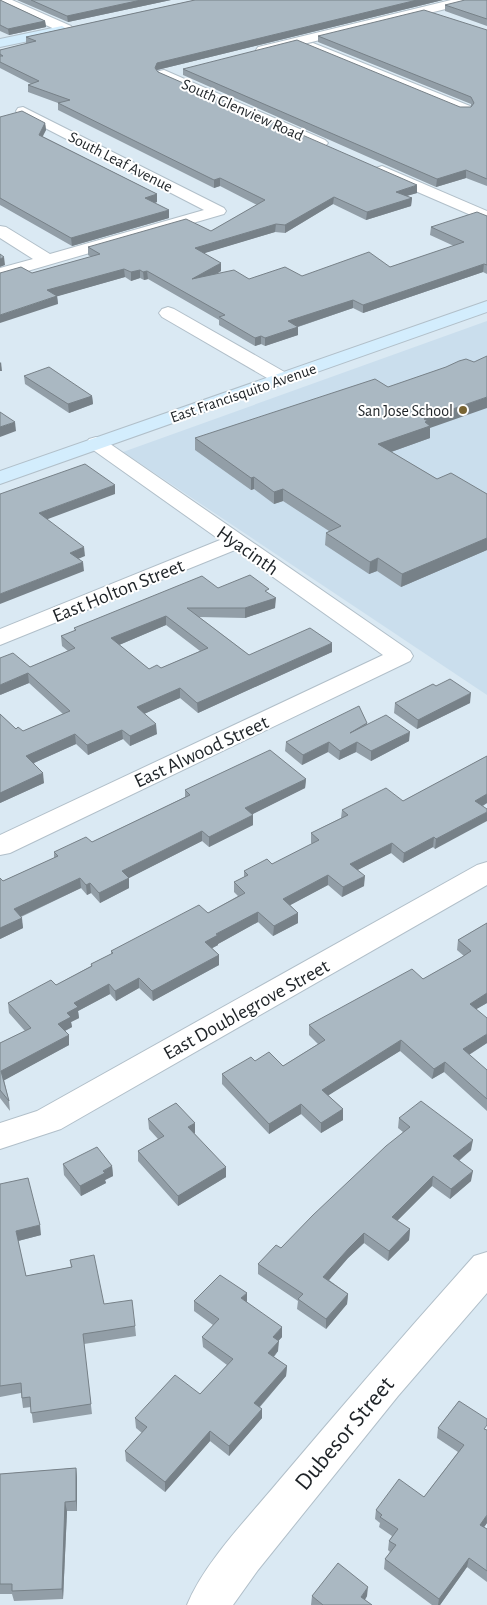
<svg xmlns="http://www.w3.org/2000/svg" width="487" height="1605" font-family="'Alegreya Sans',sans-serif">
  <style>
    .built { fill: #cadeed }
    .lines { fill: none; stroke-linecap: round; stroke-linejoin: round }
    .street-casing { stroke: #b1bfc9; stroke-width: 2 }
    .secondary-casing { stroke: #b1bfc9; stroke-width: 2 }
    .street { fill: #fff; fill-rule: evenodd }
    .secondary { fill: #d3edfd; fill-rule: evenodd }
    .wall { fill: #929ea7; fill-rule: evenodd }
    .shaded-wall { fill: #778188 }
    .building { fill: #aab8c2; stroke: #778188; fill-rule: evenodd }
    .poi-dot { fill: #786433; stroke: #fff; stroke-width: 2 }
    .labels { text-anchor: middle; stroke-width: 4; stroke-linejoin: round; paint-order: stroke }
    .far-street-label { font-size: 16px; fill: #1e2327; stroke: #fff }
    .far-poi-label { font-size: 16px; fill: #1e2327; stroke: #fff; text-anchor: end }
    .street-label { font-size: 20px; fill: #1e2327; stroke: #fff }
    .near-street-label { font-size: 24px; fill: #1e2327; stroke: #fff }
  </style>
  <rect width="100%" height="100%" fill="#dae9f3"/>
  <!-- built -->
  <path class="built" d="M487,321v374l-364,-243z"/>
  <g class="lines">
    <defs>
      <g id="street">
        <path d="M0,0h12l59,26 2,3 -2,3h-10l-61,-28z"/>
        <path d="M451,0h21l-2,3 -207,51 -7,-4 2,-3z"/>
        <path d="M313,43l157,63 2,3 -2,3h-10l-152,-62 -2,-3 2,-3z"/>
        <path d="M164,70l161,70 3,3 -3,3h-10l-156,-69 -2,-3 2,-3z"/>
        <path d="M23,107l201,101 2,3 -2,3 -224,65v-11l33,-9 -33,-21v-12l6,1 44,27 154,-44 -186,-96 -2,-3 2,-3z"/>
        <path d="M382,166l105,45v11l-111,-48 -2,-3 2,-3z"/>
        <path d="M168,307l6,2 114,65 3,4 -3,4 -7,2 -7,-2 -112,-65 -3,-4 3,-4z"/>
        <path d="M96,437l7,2 307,212 3,5 -3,5 -400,192 -10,2v-20l383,-180 -148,-105 -235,95v-16l220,-89 -131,-93 -3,-4 3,-4z"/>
        <path d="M487,862v23l-426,244 -61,20v-26l37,-12 440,-246z"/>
        <path d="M487,1252v41l-89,103 -140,174 -25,35h-46c17,-42 60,-86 90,-122 65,-77 130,-152 197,-227z"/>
      </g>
      <g id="secondary">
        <path d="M62,26l7,4 -2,3 -67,14v-8z"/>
        <path d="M487,301v11l-487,172v-13z"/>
      </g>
    </defs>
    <!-- street casing -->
    <use href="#street" class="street-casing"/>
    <!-- secondary casing -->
    <use href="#secondary" class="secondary-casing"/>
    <!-- street -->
    <use href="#street" class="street"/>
    <!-- secondary -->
    <use href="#secondary" class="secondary"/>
  </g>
  <!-- wall -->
  <g class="wall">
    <path d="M0,0l45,21 1,6 -37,8 -9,-4z"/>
    <path d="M17,0h154l-103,22z"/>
    <path d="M195,0h248l-286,70 1,2 259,121 -11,3 6,2 -1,8 -45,14 -33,-16 -48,29 -10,-1 -71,21 17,18 -6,4 34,4 53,-3 88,-9 64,-21 -24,-11 1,-8 56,-11v58l-4,-2 -120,41 -10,-5 -55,19v8l-33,11 -4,-2 -6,2 -36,-21v-5l-71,-41 -4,1 -4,-2 -9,3 -6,-4 -68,19 1,8 -26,-31 59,-16 -3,-2v-8l123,-16 46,-26 -37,-19 -6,2 -156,-78v-7l-30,-11v-7l3,-1 -31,-16v-18l27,-6 -1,-1v-6z"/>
    <path d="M487,0v26l-42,-15v-6z"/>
    <path d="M487,30v156l-21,-8 -30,9 -253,-112v-6l277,38h11v-3l-153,-62v-6z"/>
    <path d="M0,117l45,6 1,7 -4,6 115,58v8l-2,1 14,15 -97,28 -72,-41z"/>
    <path d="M24,376l68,20 1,8 -24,9 -44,-29z"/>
    <path d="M430,428v10l-39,14 46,27 50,15v56l-86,37 -24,-16 -8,3 -44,-29 1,-12 3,-2 -46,-30 -9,3 -20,-15 -3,1 -56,-40v-12z"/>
    <path d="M218,588l51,6 6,14 -30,10 -46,-1 50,38 83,-3 -134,61 -18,-15 -36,16 13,20 -27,12 -7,-7 -35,16 -12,-11 -42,19 10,20 -44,20v-89l16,15 7,2 40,-17 -34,-31 -29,12 30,-28 38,-16 -6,-5 -1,-10 14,-5 -1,-3zM166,625l34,26 -39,17 -12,1 -30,-24z"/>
    <path d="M395,703h75l-53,26 -23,-16z"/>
    <path d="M367,723v1l42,17 -38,20 -15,-9 -17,8 -11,-8 -26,13 -17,-14 1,-9z"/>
    <path d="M487,756v47l-4,3 -48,43 -2,-2 -30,16 -12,-10 -34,17 7,16 -22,11 -14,-12 -38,20 8,8v10l-25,13 -15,-14 -40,22v1l-6,3 7,7v10l-66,36 -14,-13 -23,13 -6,-7 -32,17 1,7 -8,4 1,5 -7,4 4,14 -65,35 5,21 1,10 -10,-13v-55l25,-12 -16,-18 -1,-10 48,-18 35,-19v-2l20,-10v-3l97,-38 30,-17 -4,-4v-10l10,-5v-6l28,-7 40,-20 -1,-1v-10l30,-15 1,-8 61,-9z"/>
    <path d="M306,779l-1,9 -53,26 1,11 -44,22 -7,-6 -73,37v10l-29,15 -9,-10 -4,2 -6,-7 -60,29 2,11 -23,11v-61l3,3 51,-23v-6l38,-10 93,-45v-7z"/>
    <path d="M487,923v80l-11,6 11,34 -18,12 18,15v41l-43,-39 -12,7 -32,-28 -72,44 15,14v11l-22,13 -20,-19 -32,20 -47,-50v-10l33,-13 28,5 35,-22 -9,-9v-10l114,-46 41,-23 -7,-6 1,-10z"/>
    <path d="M399,1118l72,32 -12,11 12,20 -21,18 -18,-13 -35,35 13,8 -1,11 -21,21 -24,-18 -16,15 -19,22 19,14 -1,10 -21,25 -29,-20 1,-8 -40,-27v-10l23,-16 122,-116 -5,-4z"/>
    <path d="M148,1119l47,14h-1l32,44 -48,29 -40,-45v-10l20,-12 -9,-10z"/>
    <path d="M63,1164l49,2 1,10 -8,4 1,3 -25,13 -17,-21z"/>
    <path d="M0,1184l41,51 -23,6 8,35 45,-9 -1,-7 34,44 31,22 1,10 -52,8 8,70 -59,9 -2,-16 -8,1 -2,-15 -21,4z"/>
    <path d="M194,1301l53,1 35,35 -4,4v10l-4,6 13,9 -1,10 -26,31 2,11 -33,38 -19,-15 -45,51 -39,-31 -1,-10 17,-18 -6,-5 -1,-10 65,-24 27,-29 -24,-18 -1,-10 11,-12 -19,-14z"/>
    <path d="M459,1401l28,122 -3,4 3,2v53l-20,-15 -27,38h-8l-48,-36 1,-10 5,-7 -2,-2 1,-9 3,-5 -13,-9 1,-4 -5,-4 1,-9 48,-13 34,-45 -21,-14 1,-10z"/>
    <path d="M76,1468l1,10v33h-10l-4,88 -49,2 -2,-7h-12v-120z"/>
    <path d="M312,1596h55l-2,4 7,5h-61z"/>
  </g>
  <!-- shaded-wall -->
  <g class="shaded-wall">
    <path d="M141,0h30l-103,22 -1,-6z"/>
    <path d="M417,0h26l-286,70 -2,5v-7l2,-5z"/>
    <path d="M45,21l1,6 -37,8 -1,-6z"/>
    <path d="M45,123l1,7 -6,12 -1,-7z"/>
    <path d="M466,170v8l-30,9 1,-8z"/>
    <path d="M220,178v8l-6,2v-8z"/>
    <path d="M417,185v8l-21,6v-7z"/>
    <path d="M157,194v8l-12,4v-8z"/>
    <path d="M334,197l-1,7 -48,29v-8z"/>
    <path d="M412,198l-1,8 -45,14 1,-8z"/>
    <path d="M169,210v8l-97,28 -1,-8z"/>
    <path d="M276,224l-1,8 -80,24v-8z"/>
    <path d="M4,257l1,8 -5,2v-8z"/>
    <path d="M221,263v8l-29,17v-9z"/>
    <path d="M484,264l-1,8 -120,41v-8z"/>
    <path d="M124,269l1,8 -77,22 -1,-9z"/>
    <path d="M140,270v8l-9,3v-9z"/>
    <path d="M147,271l1,8 -4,1 -1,-8z"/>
    <path d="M57,296l1,8 -58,19v-8z"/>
    <path d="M353,300v8l-65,22v-9z"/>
    <path d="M298,327v8l-33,11v-8z"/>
    <path d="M261,336v8l-6,2v-8z"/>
    <path d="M1,362l1,9h-2v-8z"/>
    <path d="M92,396l1,8 -24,9 -1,-9z"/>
    <path d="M487,397v11l-57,20v10l-53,19 1,-13 46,-25z"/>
    <path d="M15,422l1,9 -16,6v-10z"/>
    <path d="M254,477v12l-3,1v-12z"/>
    <path d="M115,485v9l-75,28 -1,-9z"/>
    <path d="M283,489v12l-9,3v-12z"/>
    <path d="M487,538v12l-86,37 1,-13z"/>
    <path d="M84,547l1,9 -14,6 -1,-9z"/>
    <path d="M378,558l-1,13 -8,3 1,-12z"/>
    <path d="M83,562l1,9 -84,33v-10z"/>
    <path d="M276,598l-1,10 -30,10v-10z"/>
    <path d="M166,616v9l-54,23 -1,-10z"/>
    <path d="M332,643v9l-134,61 -1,-10z"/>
    <path d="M28,673l1,10 -29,12v-10z"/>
    <path d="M180,688v10l-43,19v-10z"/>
    <path d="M471,693l-1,10 -53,26 1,-9z"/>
    <path d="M156,724l1,10 -27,12v-10z"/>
    <path d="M122,730l1,9 -35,16 -1,-10z"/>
    <path d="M410,732l-1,9 -38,20v-10z"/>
    <path d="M75,734l1,10 -49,22 -1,-10z"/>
    <path d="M329,742l-1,10 -26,13 1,-10z"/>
    <path d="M357,742l-1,10 -17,8 1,-9z"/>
    <path d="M43,773l1,10 -44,20v-10z"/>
    <path d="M306,779l-1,9 -60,30v-10z"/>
    <path d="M487,794v9l-13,7 1,-9z"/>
    <path d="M487,812v9l-52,28 1,-10z"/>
    <path d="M253,815v10l-44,22v-10z"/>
    <path d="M202,831v10l-73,37v10l-29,15 -1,-10 23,-22z"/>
    <path d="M434,837l-1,10 -30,16 1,-10z"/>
    <path d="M392,843l-1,10 -41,21v-10z"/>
    <path d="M328,875v10l-45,24v-10z"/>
    <path d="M365,876l-1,10 -22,11 1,-10z"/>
    <path d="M80,878l1,10 -66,31 -1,-10z"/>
    <path d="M90,883l1,10 -4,2 -1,-10z"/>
    <path d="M258,912v10l-40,22v1l-13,7v-10l11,-8z"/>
    <path d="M298,913v10l-25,13 1,-10z"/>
    <path d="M22,918l1,10 -23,11v-11z"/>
    <path d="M219,955v10l-66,36 -1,-10z"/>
    <path d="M139,978v10l-23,13 -1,-10z"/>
    <path d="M109,984l1,10 -32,17 1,7 -8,4 1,5 -13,7 -1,-10 9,-11 7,-10z"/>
    <path d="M487,993v10l-19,11 2,-10z"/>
    <path d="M487,1034v9l-25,16 1,-10z"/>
    <path d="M69,1035v10l-66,36 -2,-10z"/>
    <path d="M401,1040l-1,11 -79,49 1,-10z"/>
    <path d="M445,1062l-1,10 -12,7 2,-10z"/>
    <path d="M301,1104v10l-32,20v-10z"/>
    <path d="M343,1109v11l-22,13v-10z"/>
    <path d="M195,1123v10l-6,4 -1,-10z"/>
    <path d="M473,1140l-2,10 -19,16 1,-10z"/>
    <path d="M112,1166l1,10 -8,4 1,3 -25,13 -1,-10z"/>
    <path d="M226,1167v10l-48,29v-10z"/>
    <path d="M473,1171l-2,10 -21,18 1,-10z"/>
    <path d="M433,1176l-1,10 -41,41 1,-10z"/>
    <path d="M40,1225l1,10 -23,6 -2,-10z"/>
    <path d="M410,1229l-1,11 -21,21 1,-10z"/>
    <path d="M364,1233v10l-16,15 -25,29v-10l26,-29z"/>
    <path d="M247,1293v10l-6,-5z"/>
    <path d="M348,1294l-1,10 -21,25v-10z"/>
    <path d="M282,1327v10l-9,10v-10z"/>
    <path d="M279,1341l-1,10 -10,12v-10z"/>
    <path d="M287,1366l-1,10 -32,37v-10z"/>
    <path d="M262,1409v9l-33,38v-10z"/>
    <path d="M210,1431v10l-45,51v-10z"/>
    <path d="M76,1468l1,10v33l-1,-10z"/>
    <path d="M65,1502l2,9 -4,88 -1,-10z"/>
    <path d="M487,1515v8l-8,11 1,-9z"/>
    <path d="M469,1558l-2,9 -27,38h-2l1,-6z"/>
    <path d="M368,1587l-1,9 -6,9v-8z"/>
  </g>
  <!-- building -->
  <g class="building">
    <path d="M0,0l45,21 -37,8 -8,-4z"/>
    <path d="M31,0h110l-74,16z"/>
    <path d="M195,0h222l-260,63 -2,5 3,4 259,113 -21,7 16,6 -45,14 -33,-15 -49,28 -9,-1 -81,24 26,15 -29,16 42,-9 15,9 36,-12 17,9 67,-24 21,15 74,-25 -33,-15 46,-15 10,4v49l-3,-1 -121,41 -10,-5 -65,21 10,6 -33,11 -4,-2 -6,2 -36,-21 6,-2 -78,-44 -4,1 -3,-2 -9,2 -7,-3 -77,21 10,6 -57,19v-42l21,-6 11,6 68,-19 -12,-7 98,-28 25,12 54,-31 -45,-22 -6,2 -156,-77 12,-3 -42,-15 11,-4 -39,-19v-6h3l-3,-2v-4l36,-9 -10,-4z"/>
    <path d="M465,0h22v19l-42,-14z"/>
    <path d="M424,10l63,20v149l-21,-9 -29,9 -254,-110 114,-29 163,67h11l3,-4 -3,-6 -153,-61z"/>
    <path d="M22,111l23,12 -6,12 118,59 -12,4 24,12 -98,28 -71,-40v-81z"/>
    <path d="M0,254l4,3 -4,2z"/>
    <path d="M487,356v41l-63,22 4,2 -3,1 5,4 -52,18 59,35 14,-6 36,21v44l-85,36 -24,-16 -8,4 -44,-29 15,-7 -58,-37 -9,3 -20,-15 -3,1 -56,-40 180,-59 13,8 58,-20 13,-6 7,-2 8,3z"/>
    <path d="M49,367l43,29 -24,8 -44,-28z"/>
    <path d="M0,412l15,10 -15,5z"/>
    <path d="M85,464l30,21 -76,28 45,34 -14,6 13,9 -83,32v-100z"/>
    <path d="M250,575l19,14 -4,2 11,7 -31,10h-58l62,47 61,-27 22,15 -135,60 -17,-15 -43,19 19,17 -26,12 -8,-6 -35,15 -12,-11 -49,22 17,17 -43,20v-79l16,15 2,-2 5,4 47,-20 -42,-38 -28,12v-27l13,-5 17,14 45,-19 -14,-12 15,-6 -2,-2 128,-52 16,12zM166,616l42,32 -47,20 -4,-3 -8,4 -38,-31z"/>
    <path d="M450,679l21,14 -53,27 -23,-17 38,-19 3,2z"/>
    <path d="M359,706l8,17 -17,10 36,-18 24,17 -39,19 -14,-9 -17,9 -11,-9 -26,13 -17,-13z"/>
    <path d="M270,750l36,29 -61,29 8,7 -44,22 -7,-6 -80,40 7,7 -30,15 -9,-10 -4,2 -6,-7 -66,31 8,9 -22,10v-50l3,3 55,-25 -4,-4 32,-15 6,5 98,-47 -5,-5z"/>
    <path d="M487,756v38l-12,7 12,8v3l-51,27 -2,-2 -30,16 -12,-10 -42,21 15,12 -22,11 -15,-12 -45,24 15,14 -24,13 -16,-14 -42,22 2,1 -13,7 14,13 -67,36 -13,-13 -24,13 -6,-7 -35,19 4,4 -11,6 4,4 -13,7 11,11 -68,36 8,30 -9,-11v-47l31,-15 -23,-25 43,-23 5,5 36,-19 -1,-2 22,-11 -2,-2 88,-46 9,8 37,-20 -11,-11 14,-7 -4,-4 23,-12 5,5 47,-24 -8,-7 37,-18 -6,-5 44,-22 17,13z"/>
    <path d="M487,923v70l-17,11 17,14v16l-24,15 24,21v29l-42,-37 -11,7 -33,-29 -79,50 21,19 -22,14 -20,-19 -32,20 -47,-50 29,-17 4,4 14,-9 14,14 42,-26 -16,-15 103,-56 11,10 39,-22 9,-6 -13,-11z"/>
    <path d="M421,1101l52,39 -20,16 20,15 -22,18 -18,-13 -41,41 18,12 -21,22 -25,-18 -15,15 -26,29 25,17 -22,25 -28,-20 5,-5 -45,-30 18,-19 5,3 32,-33 73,-69 24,-19 -11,-9z"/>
    <path d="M176,1103l19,20 -7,4 38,40 -48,29 -40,-45 26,-15 -16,-17z"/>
    <path d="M97,1147l15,19 -9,5 2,2 -25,13 -17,-22z"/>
    <path d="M28,1178l12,47 -24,6 10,45 46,-9 -2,-7 24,-5 10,49 28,-4 3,26 -52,8 8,70 -60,9 -1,-16 -8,1 -1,-15 -21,3v-202z"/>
    <path d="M220,1275l27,18 -6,5 41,29 -9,10 6,4 -11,12 19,13 -33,37 8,6 -33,37 -19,-15 -45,51 -40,-31 22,-24 -12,-9 40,-43 25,19 33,-35 -31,-22 17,-18 -25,-18z"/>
    <path d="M459,1401l28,18v6l-3,4 3,1v85l-7,10 7,4v42l-18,-13 -30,41 -54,-40 11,-14 -7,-4 9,-12 -18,-12 2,-2 -6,-5 23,-31 25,18 40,-52 -26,-17z"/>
    <path d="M76,1468v33l-11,1 -3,87 -50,2v-7h-12v-110z"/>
    <path d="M338,1563l30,24 -7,10 11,8h-49l-11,-9z"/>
  </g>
  <!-- markers -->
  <circle class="poi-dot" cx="463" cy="410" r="5"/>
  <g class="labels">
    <!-- far-street labels -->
    <g class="far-street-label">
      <text transform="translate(243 109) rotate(24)" y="6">South Glenview Road</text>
      <text transform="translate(121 161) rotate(27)" y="6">South Leaf Avenue</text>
      <text transform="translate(243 392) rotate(-19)" y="6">East Francisquito Avenue</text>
    </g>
    <!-- far-poi labels -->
    <g class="far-poi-label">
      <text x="453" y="416">San Jose School</text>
    </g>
    <!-- street labels -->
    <g class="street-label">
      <text transform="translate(248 550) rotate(35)" y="7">Hyacinth</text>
      <text transform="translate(118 590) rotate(-22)" y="7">East Holton Street</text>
      <text transform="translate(201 751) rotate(-25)" y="7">East Alwood Street</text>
      <text transform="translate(246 1009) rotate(-29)" y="7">East Doublegrove Street</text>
    </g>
    <!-- near-street labels -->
    <g class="near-street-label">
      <text transform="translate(344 1433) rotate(-50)" y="8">Dubesor Street</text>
    </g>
  </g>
</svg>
